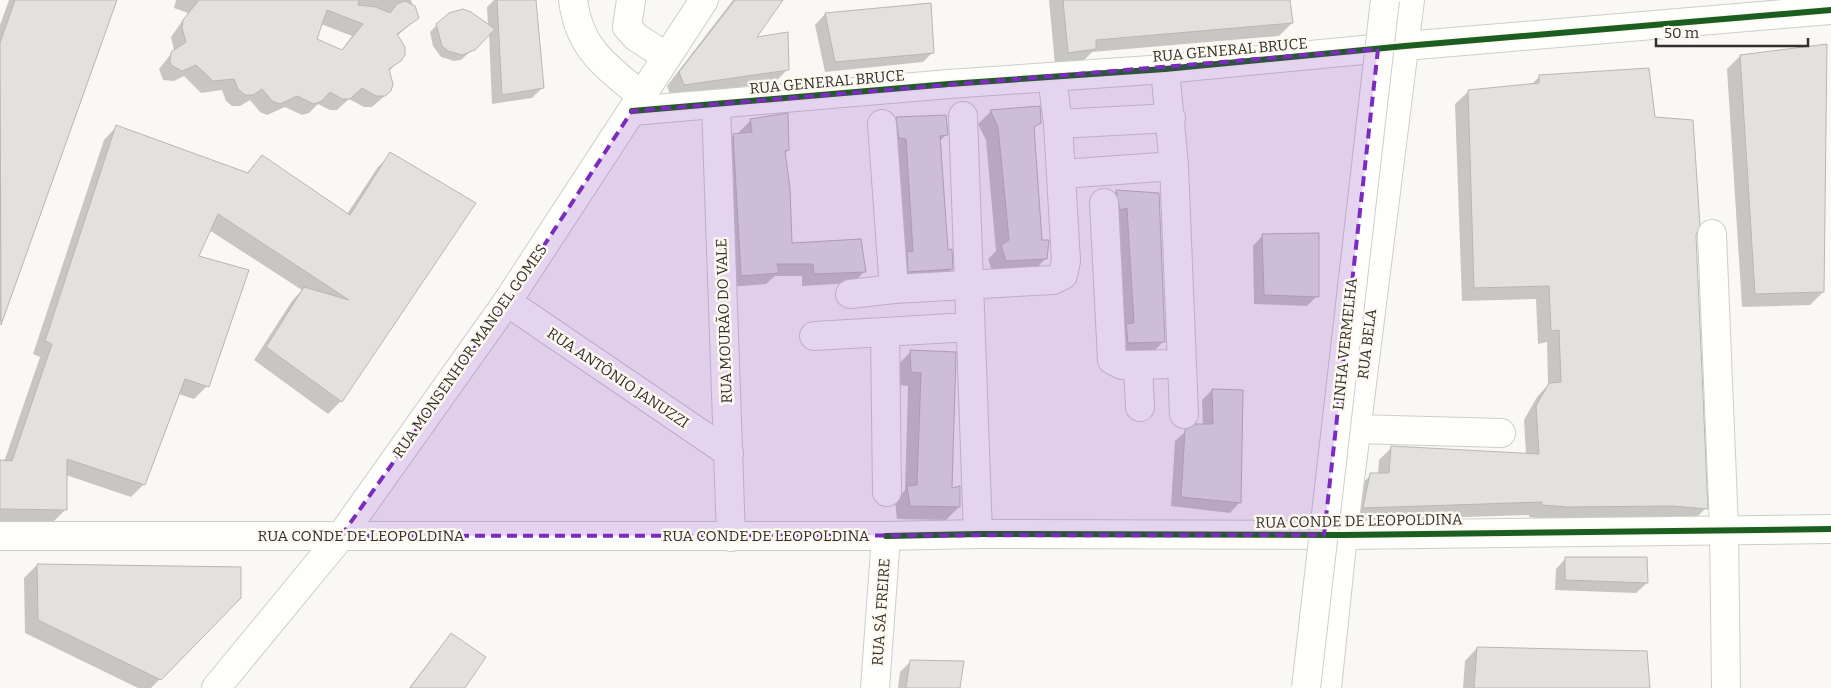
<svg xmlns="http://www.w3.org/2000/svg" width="1831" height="688" font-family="Bitter,serif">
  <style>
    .shadow { fill: #0003; fill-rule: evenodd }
    .building { fill: #e3e1de; stroke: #b9b7b3; fill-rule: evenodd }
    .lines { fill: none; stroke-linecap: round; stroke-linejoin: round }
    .minor-casing { stroke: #cfcdc9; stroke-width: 30 }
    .major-casing { stroke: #cfcdc9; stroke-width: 30 }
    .minor { stroke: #fefefd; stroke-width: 28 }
    .major { stroke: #fefefd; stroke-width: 28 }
    .highway-bridge-casing { stroke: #cfcdc9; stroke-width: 30; stroke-linecap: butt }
    .highway-bridge { stroke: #fefefd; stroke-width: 28 }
    .cycleway-casing { stroke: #fef9f0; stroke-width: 9 }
    .cycleway { stroke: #1b5e20; stroke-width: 6 }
    .marked { fill: #7b2cbf; fill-opacity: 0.2; stroke: #7b2cbf; stroke-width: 4; stroke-dasharray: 10 6; stroke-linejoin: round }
    .labels { text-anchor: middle; stroke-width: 5; stroke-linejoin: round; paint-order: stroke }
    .street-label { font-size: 15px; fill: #32302c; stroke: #fef9f0 }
  </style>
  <rect width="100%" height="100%" fill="#faf8f4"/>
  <!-- shadow -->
  <g class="shadow">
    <path d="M9,0h107l-116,324v-299z"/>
    <path d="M176,0h235l6,18 -20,18 3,24 -12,12 2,19 -18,16h-8l-15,-8 -12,11h-7l-12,-6 -9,9 -7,2 -17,-8 -18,8 -7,-3 -10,-12 -10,6h-8l-6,-5 -4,-11 -21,3 -17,-17 -10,5 -11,-1 -4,-11 15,-19 -3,-13 17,-24 -14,-5zM321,24l31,12 -11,15 -25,-12z"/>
    <path d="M494,0h41l8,87 -11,11 -40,6 -3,-70 -28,26 -7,1 -13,-4 -8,-11 -3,-14 7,-7 51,1 -1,-19z"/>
    <path d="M733,0h45l-24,38 34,31 -13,13 -104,15 -4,-11z"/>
    <path d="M1049,0h240l3,23 -13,13 -187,16 -10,10 -27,3z"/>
    <path d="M825,14l108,38 -10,10 -98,10 -10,-47z"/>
    <path d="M1740,56l83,236 -13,13 -68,2 -15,-238z"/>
    <path d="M1539,77l156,157 11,274 -13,13 -140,-1 -24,-3v-2l-178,6 6,-33 14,-13 7,-1 1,-14 13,-13 134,7 -2,-34 13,-23 11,-12 -1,-43 -9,2 -2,-45 -74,2 -7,-197 14,-13 62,-6z"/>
    <path d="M991,111l48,11 -6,7 8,112 5,17 -13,14 -40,2 -5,-15 8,-8 -10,-111 -8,-16z"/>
    <path d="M945,116l2,18 -8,8 8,110 5,17 -14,13 -42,3 -13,-154 13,-13z"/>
    <path d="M751,120l37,30 -4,4 7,90 74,27 -12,12 -51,3v-10h-27l-9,8 -37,3 -7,-140 12,-12h5v-3z"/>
    <path d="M116,127l130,47 16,-18 85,58 31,-47 13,-13 83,50 -133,197 -13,13 -74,-54 38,-59 10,-11 -93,-60 -12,26 10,130 -13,13 -16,-5 -34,90 -13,13 -65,-22v34l-13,13h-53v-60h4l36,-105 -7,-3 71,-214z"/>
    <path d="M1117,191l41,3 5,148 -10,10 -35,1 -11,-152z"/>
    <path d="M1263,235l54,61 -10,10 -53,-2 -1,-58z"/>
    <path d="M911,351l44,2 -4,136 8,18 -13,13 -49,-1 -2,-18 10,-11 3,-104 -10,-1v-20z"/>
    <path d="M1212,390l28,112 -10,11 -59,-7 4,-65 11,-10 17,-5 -1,-26z"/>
    <path d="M1566,558l81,25 -11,10 -81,-3 1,-21z"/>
    <path d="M37,565l203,32 -89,91h-13l-113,-55 -1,-55z"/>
    <path d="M452,635l12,53h-55l33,-43z"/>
    <path d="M1477,648l171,40h-185l2,-27z"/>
    <path d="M910,662l49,26h-61l2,-16z"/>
  </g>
  <!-- building -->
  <g class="building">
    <path d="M15,0h102l-116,325 -1,-282z"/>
    <path d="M199,0h160l-1,5 18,2 14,6 7,-9 8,-3 10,5 4,12 -22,16 8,13v8l-4,6 -12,8 4,15 -2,7 -6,5h-9l-14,-8 -12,11h-8l-12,-7 -8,9 -8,3 -17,-8 -17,8 -8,-3 -10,-12 -9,6h-8l-7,-6 -4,-10 -21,2 -17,-16 -14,6 -11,-6 -1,-4 1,-9 15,-10 -4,-14 1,-8zM327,10l36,14 -21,26 -25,-11z"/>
    <path d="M497,0h39l8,88 -42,7z"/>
    <path d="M735,0h48l-26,37 31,-5 1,38 -105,15 -5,-13z"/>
    <path d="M1063,0h227l3,23 -197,17v9l-28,4z"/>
    <path d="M931,3l3,50 -99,9 -10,-49z"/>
    <path d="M463,9l8,3 24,17 -20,21 -13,5 -14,-4 -6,-5 -6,-22 13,-11z"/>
    <path d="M1827,44l-3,248 -69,2 -15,-239z"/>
    <path d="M1649,68l6,49 38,3 7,105 -4,10 12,274 -36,-3 -105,1 -25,-2v-3l-179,6 7,-35h19l2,-27 148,8 -3,-48 13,-23 12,-1 -2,-52 -8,1 -2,-45 -75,2 -6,-198 71,-7v-8z"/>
    <path d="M1040,106l1,17 -7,4 8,113h7l-2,19 -41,2 -5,-16 8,-5 -11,-113 -8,-17z"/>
    <path d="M788,113l1,37 -4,1 5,38 2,54 69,-4 5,33 -52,2 -1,-10h-36l2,9 -38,3 -8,-142 19,-2 -2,-13z"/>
    <path d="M946,115l2,20 -8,1 8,114 4,-1 1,20 -45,3 -1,-20 6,-1 -7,-112 -7,-1 -3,-21z"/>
    <path d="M116,125l132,48 14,-18 88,60 40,-63 86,51 -134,199 -76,-55 38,-60 45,13 -131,-86 -19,42 50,14 -40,117 -24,-8 -40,106 -78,-26v51l-67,-1v-49l12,1 40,-117 -7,-3z"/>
    <path d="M1116,190l43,3 6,149 -37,1 -2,-19 8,-1 -7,-115 -7,2z"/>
    <path d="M1319,233v64l-55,-2 -2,-61z"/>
    <path d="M910,350l46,2 -4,136 8,-2v21l-50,-1 -3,-20 10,-1 4,-112 -10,-1z"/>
    <path d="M1212,389l31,1 -2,113 -60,-6 4,-67 10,-6h18z"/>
    <path d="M1565,557h82l1,26 -83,-3z"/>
    <path d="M37,564l204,3v31l-80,82 -123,-60z"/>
    <path d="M451,633l35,24 -21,31h-55z"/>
    <path d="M1477,647l170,4 3,37h-176z"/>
    <path d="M910,660l54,1 -4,27h-54z"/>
  </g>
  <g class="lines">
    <defs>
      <g id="minor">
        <path d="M573,0c6,49 33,66 69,96"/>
        <path d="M631,0l-4,27 9,10 31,20"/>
        <path d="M1165,69l9,97 10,248"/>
        <path d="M716,104l15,433"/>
        <path d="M632,111l317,-27 216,-15 240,-23 426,-36"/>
        <path d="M963,116l15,418"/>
        <path d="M882,124l12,165"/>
        <path d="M1058,124l113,-6"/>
        <path d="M1062,174l112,-8"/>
        <path d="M1104,203l8,157 10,5 59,-1"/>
        <path d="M1712,234l12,294 2,160"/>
        <path d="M850,294l44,-5 159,-9 10,-5 3,-14 -8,-137 -6,-47"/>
        <path d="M507,302l222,151"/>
        <path d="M885,332l2,160"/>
        <path d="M814,336l156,-9"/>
        <path d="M1138,365l2,42"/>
        <path d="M1356,429l145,4"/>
        <path d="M886,536l92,-2 365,1 488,-6"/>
        <path d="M216,688l125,-152 166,-234 197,-302"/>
        <path d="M1327,688l16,-153 67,-535"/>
      </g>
      <path id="major" d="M0,536h886l-11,152"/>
    </defs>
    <!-- minor casing -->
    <use href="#minor" class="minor-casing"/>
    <!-- major casing -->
    <use href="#major" class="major-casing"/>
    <!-- minor -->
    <use href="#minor" class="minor"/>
    <!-- major -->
    <use href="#major" class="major"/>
    <defs>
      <path id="highway-bridge" d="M1306,688l79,-688"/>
    </defs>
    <!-- highway-bridge casing -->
    <use href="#highway-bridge" class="highway-bridge-casing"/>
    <!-- highway-bridge -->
    <use href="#highway-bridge" class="highway-bridge"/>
    <defs>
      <g id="cycleway">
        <path d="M632,111l317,-27 216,-15 240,-23 426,-36"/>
        <path d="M886,536l92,-2 365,1 488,-6"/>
      </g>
    </defs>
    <!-- cycleway casing -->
    <use href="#cycleway" class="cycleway-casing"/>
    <!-- cycleway -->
    <use href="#cycleway" class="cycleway"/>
  </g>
  <!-- marked area -->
  <path class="marked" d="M1378,49l-54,486 -983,1 166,-234 125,-191z"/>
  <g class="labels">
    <!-- street labels -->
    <g class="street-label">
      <text transform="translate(1230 50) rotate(-5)" y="5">RUA GENERAL BRUCE</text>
      <text transform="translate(827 82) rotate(-5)" y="5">RUA GENERAL BRUCE</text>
      <text transform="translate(724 321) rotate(-92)" y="5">RUA MOURÃO DO VALE</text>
      <text transform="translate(1345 344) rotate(-84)" y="5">LINHA VERMELHA</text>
      <text transform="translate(1367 344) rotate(-83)" y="5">RUA BELA</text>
      <text transform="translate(470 351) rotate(-55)" y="5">RUA MONSENHOR MANOEL GOMES</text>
      <text transform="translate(618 378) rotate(34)" y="5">RUA ANTÔNIO JANUZZI</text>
      <text transform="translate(1359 521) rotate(-1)" y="5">RUA CONDE DE LEOPOLDINA</text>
      <text x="361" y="541">RUA CONDE DE LEOPOLDINA</text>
      <text x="766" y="541">RUA CONDE DE LEOPOLDINA</text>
      <text transform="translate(881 612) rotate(-86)" y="5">RUA SÁ FREIRE</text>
    </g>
  </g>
  <!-- scale -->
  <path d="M1656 38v8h152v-8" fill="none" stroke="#32302c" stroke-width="2.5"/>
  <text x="1664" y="38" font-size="15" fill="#32302c" stroke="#fef9f0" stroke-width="4" paint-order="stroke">50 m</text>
</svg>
